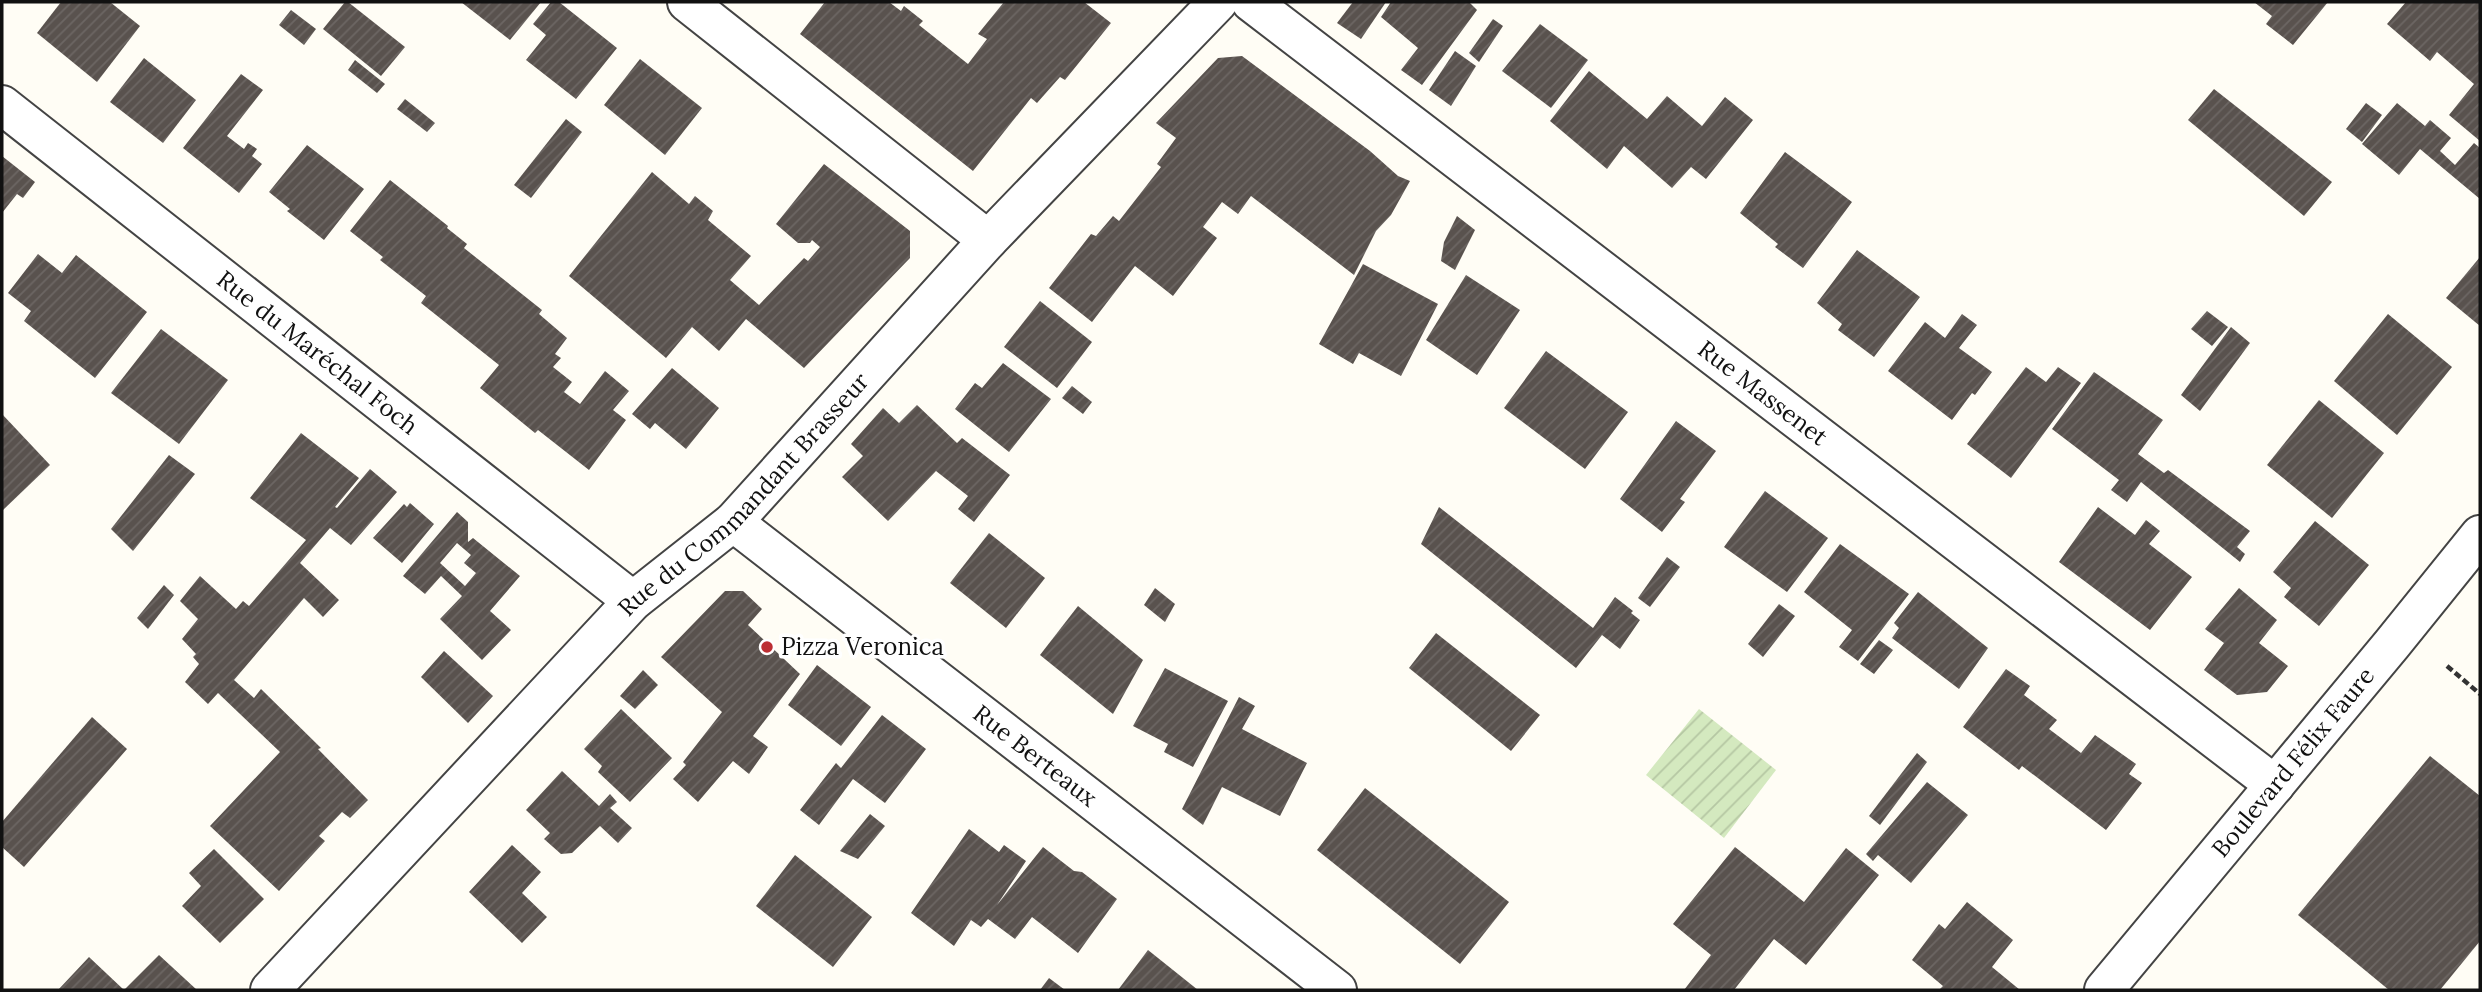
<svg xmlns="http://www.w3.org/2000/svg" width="2482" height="992" font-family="Lora,serif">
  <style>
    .garden { fill: url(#garden-furrows) }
    .building { fill: url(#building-hatch); fill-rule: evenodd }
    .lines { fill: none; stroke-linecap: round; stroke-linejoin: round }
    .minor-casing { stroke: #444; stroke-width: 42 }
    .path { stroke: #333; stroke-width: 4.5; stroke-dasharray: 7 3.5; stroke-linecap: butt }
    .minor { stroke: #fff; stroke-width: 38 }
    .poi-dot { fill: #bc2e32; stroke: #fff; stroke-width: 2.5 }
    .labels { text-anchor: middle; stroke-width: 7; stroke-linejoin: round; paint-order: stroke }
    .street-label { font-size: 24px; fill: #111; stroke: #fff }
    .poi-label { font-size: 24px; fill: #111; stroke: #fff; text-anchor: start }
  </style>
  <defs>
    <pattern id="garden-furrows" width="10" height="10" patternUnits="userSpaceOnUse" patternTransform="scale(1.75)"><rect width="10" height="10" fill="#d4e9bf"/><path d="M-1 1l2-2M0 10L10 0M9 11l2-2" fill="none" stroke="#b5c7a3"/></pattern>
    <pattern id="building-hatch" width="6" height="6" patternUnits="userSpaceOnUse" patternTransform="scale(1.75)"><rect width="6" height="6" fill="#59524e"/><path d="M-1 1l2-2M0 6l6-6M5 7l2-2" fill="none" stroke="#6c6663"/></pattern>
  </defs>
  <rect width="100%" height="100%" fill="#fffdf5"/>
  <!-- garden -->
  <path class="garden" d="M1699,709l77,61 -52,68 -78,-63z"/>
  <!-- building -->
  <g class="building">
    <path d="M61,2h49l30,24 -43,56 -60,-49z"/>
    <path d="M345,2h3l57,45 -24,29 -58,-47z"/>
    <path d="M461,2h80l-31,38z"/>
    <path d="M551,2h8l58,46 -41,51 -50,-39 20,-25 -13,-11z"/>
    <path d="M825,2h64l12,9 3,-5 19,15 -4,4 49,39 19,-25 -9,-5 26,-32h80l27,21 -46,57 -5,-3 -23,26 -6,-5 -58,73 -173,-137z"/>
    <path d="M1353,2h33l-25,37 -24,-16z"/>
    <path d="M1391,2h78l8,8 -55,75 -21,-15 17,-22 -37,-31z"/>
    <path d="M2254,2h74l-35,43 -27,-21 6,-8z"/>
    <path d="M2406,2h74v139l-31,-26 25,-31 -37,-32 -7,9 -43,-37z"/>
    <path d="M291,10l25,19 -12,16 -25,-20z"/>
    <path d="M1493,19l10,7 -24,36 -10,-9z"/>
    <path d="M1540,24l48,36 -37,48 -49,-37z"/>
    <path d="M1455,51l21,15 -25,40 -22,-16z"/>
    <path d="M1242,56l128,95 28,25 12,5 -19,34 -15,16 -22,44 -103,-79 -13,18 -16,-12 -19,25 14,11 -44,58 -38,-30 -43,56 -43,-34 42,-54 5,2 17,-20 6,5 42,-54 -4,-3 19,-26 -20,-15 62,-65z"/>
    <path d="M144,58l52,42 -33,43 -53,-41z"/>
    <path d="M640,59l62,49 -37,47 -61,-50z"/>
    <path d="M355,60l30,24 -8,9 -29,-23z"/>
    <path d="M1589,71l58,48 20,-23 35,30 23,-29 28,23 -47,59 -15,-12 -19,21 -48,-42 -17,23 -57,-48z"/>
    <path d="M241,74l22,16 -36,46 17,13 4,-6 9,6 -5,7 10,8 -23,29 -56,-45z"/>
    <path d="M2214,89l118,93 -28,34 -116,-96z"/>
    <path d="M405,99l30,24 -8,9 -30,-23z"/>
    <path d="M2366,103l16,12 -20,27 -16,-13z"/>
    <path d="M2397,103l28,23 5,-6 21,18 -11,13 15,14 19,-22 6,5v51l-60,-50 -21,26 -37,-31z"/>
    <path d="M566,119l16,13 -51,66 -17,-13z"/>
    <path d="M307,145l57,44 -40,51 -37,-29 3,-2 -21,-17z"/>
    <path d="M1785,152l67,50 -49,66 -28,-21 3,-3 -38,-31z"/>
    <path d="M2,156l33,26 -12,16 -6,-4 -15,19z"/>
    <path d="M824,164l86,67v27l-106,110 -58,-49 -27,32 -27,-24 -26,31 -97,-82 83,-104 37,32 6,-8 18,15 -5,9 43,36 -21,24 29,25 45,-47 4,3 12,-14 -8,-7 -2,3h-12l-22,-19z"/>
    <path d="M390,180l58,46 -1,2 20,16 -3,4 78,62 -3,4 28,24 -12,16 6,4 -8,9 19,15 -8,10 16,12 25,-33 24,20 -16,19 13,10 -37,50 -51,-40 -3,3 -55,-45 19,-23 -78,-62 5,-7 -46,-36 3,-3 -33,-26z"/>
    <path d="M1457,216l18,14 -20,40 -14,-9 3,-19z"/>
    <path d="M1857,250l63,47 -46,60 -36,-27 4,-6 -25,-21z"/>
    <path d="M38,254l24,19 14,-18 71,57 -52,66 -71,-57 7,-10 -23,-18z"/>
    <path d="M2480,257v69l-34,-28z"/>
    <path d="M1363,264l75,40 -37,72 -42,-23 -6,11 -34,-20z"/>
    <path d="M1466,275l54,35 -43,65 -51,-35z"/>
    <path d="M1040,301l52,41 -35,46 -53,-41z"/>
    <path d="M2207,311l21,16 -16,19 -21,-17z"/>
    <path d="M1962,314l15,11 -18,23 33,24 -17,23 -3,-2 -20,27 -64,-49 37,-49 20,16z"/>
    <path d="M2388,314l64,53 -55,68 -63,-54z"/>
    <path d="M2231,327l19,16 -50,68 -19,-16z"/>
    <path d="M161,329l67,51 -49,64 -68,-51z"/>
    <path d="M1546,351l82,61 -43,57 -81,-61z"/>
    <path d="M1003,363l48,36 -42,53 -54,-43 20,-26 7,5z"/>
    <path d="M2026,367l20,15 12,-15 23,16 -70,95 -44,-34z"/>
    <path d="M672,368l47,40 -33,41 -31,-26 -5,6 -18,-15z"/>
    <path d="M2094,372l69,48 -25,34 26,19 4,-3 82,61 -13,16 8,7 -5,8 -99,-80 -14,20 -16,-12 8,-10 -67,-51z"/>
    <path d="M1072,386l20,16 -9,12 -21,-16z"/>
    <path d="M2319,400l65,53 -52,65 -65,-53z"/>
    <path d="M917,405l40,38 5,-5 48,37 -36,47 -16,-13 10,-13 -32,-25 -48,50 -46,-44 21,-21 -12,-12 32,-36 16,15z"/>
    <path d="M2,414l48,51 -48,46z"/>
    <path d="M1676,421l40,30 -36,48 5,3 -23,30 -42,-33z"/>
    <path d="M301,433l58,45 -24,29 2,1 33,-39 27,23 -46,53 -21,-17 -30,35 39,37 -16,17 -19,-19 -70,82 20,18 7,-9 60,59 -3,1 50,51 -18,18 -8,-6 -23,24 6,5 -46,50 -69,-65 70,-74 -62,-59 -10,11 -23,-22 14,-18 -6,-7 3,-3 -14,-15 16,-20 -18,-18 20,-25 36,33 7,-8 6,5 57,-66 -56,-42z"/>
    <path d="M169,455l26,19 -62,77 -22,-22z"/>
    <path d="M1765,491l63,47 -41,54 -63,-45z"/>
    <path d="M410,503l24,21 -32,39 -29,-25 31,-34 3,3z"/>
    <path d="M1439,507l154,121 22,-31 18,14 -2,2 9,7 -20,29 -18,-14 -26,33 -155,-124z"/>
    <path d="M2098,507l37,28 11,-15 14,11 -11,13 43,33 -42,53 -91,-68z"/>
    <path d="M457,512l11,10v20l5,-4 47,38 -30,35 21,19 -29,30 -42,-41 22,-23 -21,-20 -16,18 -22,-18zM457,543l14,12 -7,8 12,10 -11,13 -25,-23z"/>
    <path d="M2315,521l54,44 -50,61 -35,-29 7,-9 -18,-16z"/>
    <path d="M989,533l56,45 -39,50 -56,-45z"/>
    <path d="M1840,544l69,50 -51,67 -19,-14 13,-17 -48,-38z"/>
    <path d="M1667,557l13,10 -30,40 -12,-9z"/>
    <path d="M164,585l10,10 -26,34 -11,-11z"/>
    <path d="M1155,588l20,16 -10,18 -21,-17z"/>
    <path d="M2239,588l38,32 -18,23 29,23 -21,26 -30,3 -33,-25 20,-27 -19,-14z"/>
    <path d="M725,591h18l19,18 -14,16 52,49 -47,62 15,11 -19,27 -16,-13 -35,41 -25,-23 13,-14 -3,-3 39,-50 -61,-55z"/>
    <path d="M1918,592l70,56 -29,41 -67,-51 7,-10 -5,-5z"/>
    <path d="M1779,604l16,12 -32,41 -15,-13z"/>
    <path d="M1078,606l65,54 -30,54 -73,-59z"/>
    <path d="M1436,633l104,82 -29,36 -102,-83z"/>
    <path d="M1879,640l14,10 -19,24 -14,-10z"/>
    <path d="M444,651l49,45 -25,27 -47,-46z"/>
    <path d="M817,665l54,42 -30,39 -53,-41z"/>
    <path d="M1165,668l63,33 -35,66 -29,-15 4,-8 -35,-18z"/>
    <path d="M2006,669l24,17 -6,9 33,25 -8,9 32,24 14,-18 41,29 -7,10 13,9 -36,47 -84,-64 -3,4 -56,-43z"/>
    <path d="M643,670l15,15 -23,24 -15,-13z"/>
    <path d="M1239,697l16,9 -13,23 65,34 -27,53 -58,-29 -19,38 -21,-16z"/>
    <path d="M621,709l51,49 -42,44 -32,-30 4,-6 -18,-17z"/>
    <path d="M882,715l44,34 -41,54 -32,-24 -34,46 -19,-15 36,-47 5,5z"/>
    <path d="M92,717l35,32 -103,118 -22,-20v-25z"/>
    <path d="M1917,753l10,9 -47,63 -11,-9z"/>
    <path d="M2430,756l50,40v145l-40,49h-51l-91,-75z"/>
    <path d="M562,771l37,35 11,-12 7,8 -7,6 22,20 -14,15 -18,-17 -28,27 -11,1 -17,-15 6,-6 -24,-23z"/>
    <path d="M1927,782l41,33 -57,68 -33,-28 -5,6 -7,-7z"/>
    <path d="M1365,788l144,114 -49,62 -143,-114z"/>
    <path d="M870,814l15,12 -27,33 -18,-8z"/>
    <path d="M969,829l30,23 5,-7 22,16 -29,44 46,-58 31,24 8,1 35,27 -39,54 -46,-36 -17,22 -27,-20 -7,8 -10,-7 -17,26 -43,-33z"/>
    <path d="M512,845l29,27 -19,21 25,24 -25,26 -53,-51z"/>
    <path d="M1735,847l69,55 42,-54 33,27 -73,90 -32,-26 -40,51h-50l27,-35 -38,-31z"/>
    <path d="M214,849l50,50 -44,44 -38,-37 19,-20 -12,-13z"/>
    <path d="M795,855l77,62 -39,50 -77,-61z"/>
    <path d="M1967,902l46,38 -21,27 28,23h-81l4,-4 -31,-26 27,-36 6,5z"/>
    <path d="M1148,950l50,40h-80z"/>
    <path d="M159,955l38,35h-139l31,-33 35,33z"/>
    <path d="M1049,978l16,12h-25z"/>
  </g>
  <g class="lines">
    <defs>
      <g id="minor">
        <path d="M687,2l301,238"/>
        <path id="s1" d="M1251,2l1024,783"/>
        <path id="s2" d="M2,105l631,496"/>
        <path id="s3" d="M733,522l604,468"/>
        <path id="s4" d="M270,990l363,-389 100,-79 255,-282 230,-238"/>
        <path id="s5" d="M2104,990l288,-346 88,-109"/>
      </g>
    </defs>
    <!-- minor casing -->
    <use href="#minor" class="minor-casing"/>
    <!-- path -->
    <path class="path" d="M2447,666l33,28"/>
    <!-- minor -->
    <use href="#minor" class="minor"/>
  </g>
  <!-- markers -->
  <circle class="poi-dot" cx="767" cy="647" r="7"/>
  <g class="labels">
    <!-- street labels -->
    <g class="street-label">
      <text dy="8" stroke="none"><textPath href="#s2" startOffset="401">Rue du Maréchal Foch</textPath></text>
      <text dy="8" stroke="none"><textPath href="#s1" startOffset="644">Rue Massenet</textPath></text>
      <text dy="8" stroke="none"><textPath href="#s4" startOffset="686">Rue du Commandant Brasseur</textPath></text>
      <text dy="8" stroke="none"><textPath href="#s3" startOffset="382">Rue Berteaux</textPath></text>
      <text dy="8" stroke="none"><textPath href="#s5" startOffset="296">Boulevard Félix Faure</textPath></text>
    </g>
    <!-- poi labels -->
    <g class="poi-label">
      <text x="781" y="655">Pizza Veronica</text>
    </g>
  </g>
  <!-- border -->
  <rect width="2482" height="992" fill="none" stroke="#111111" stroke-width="7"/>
</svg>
